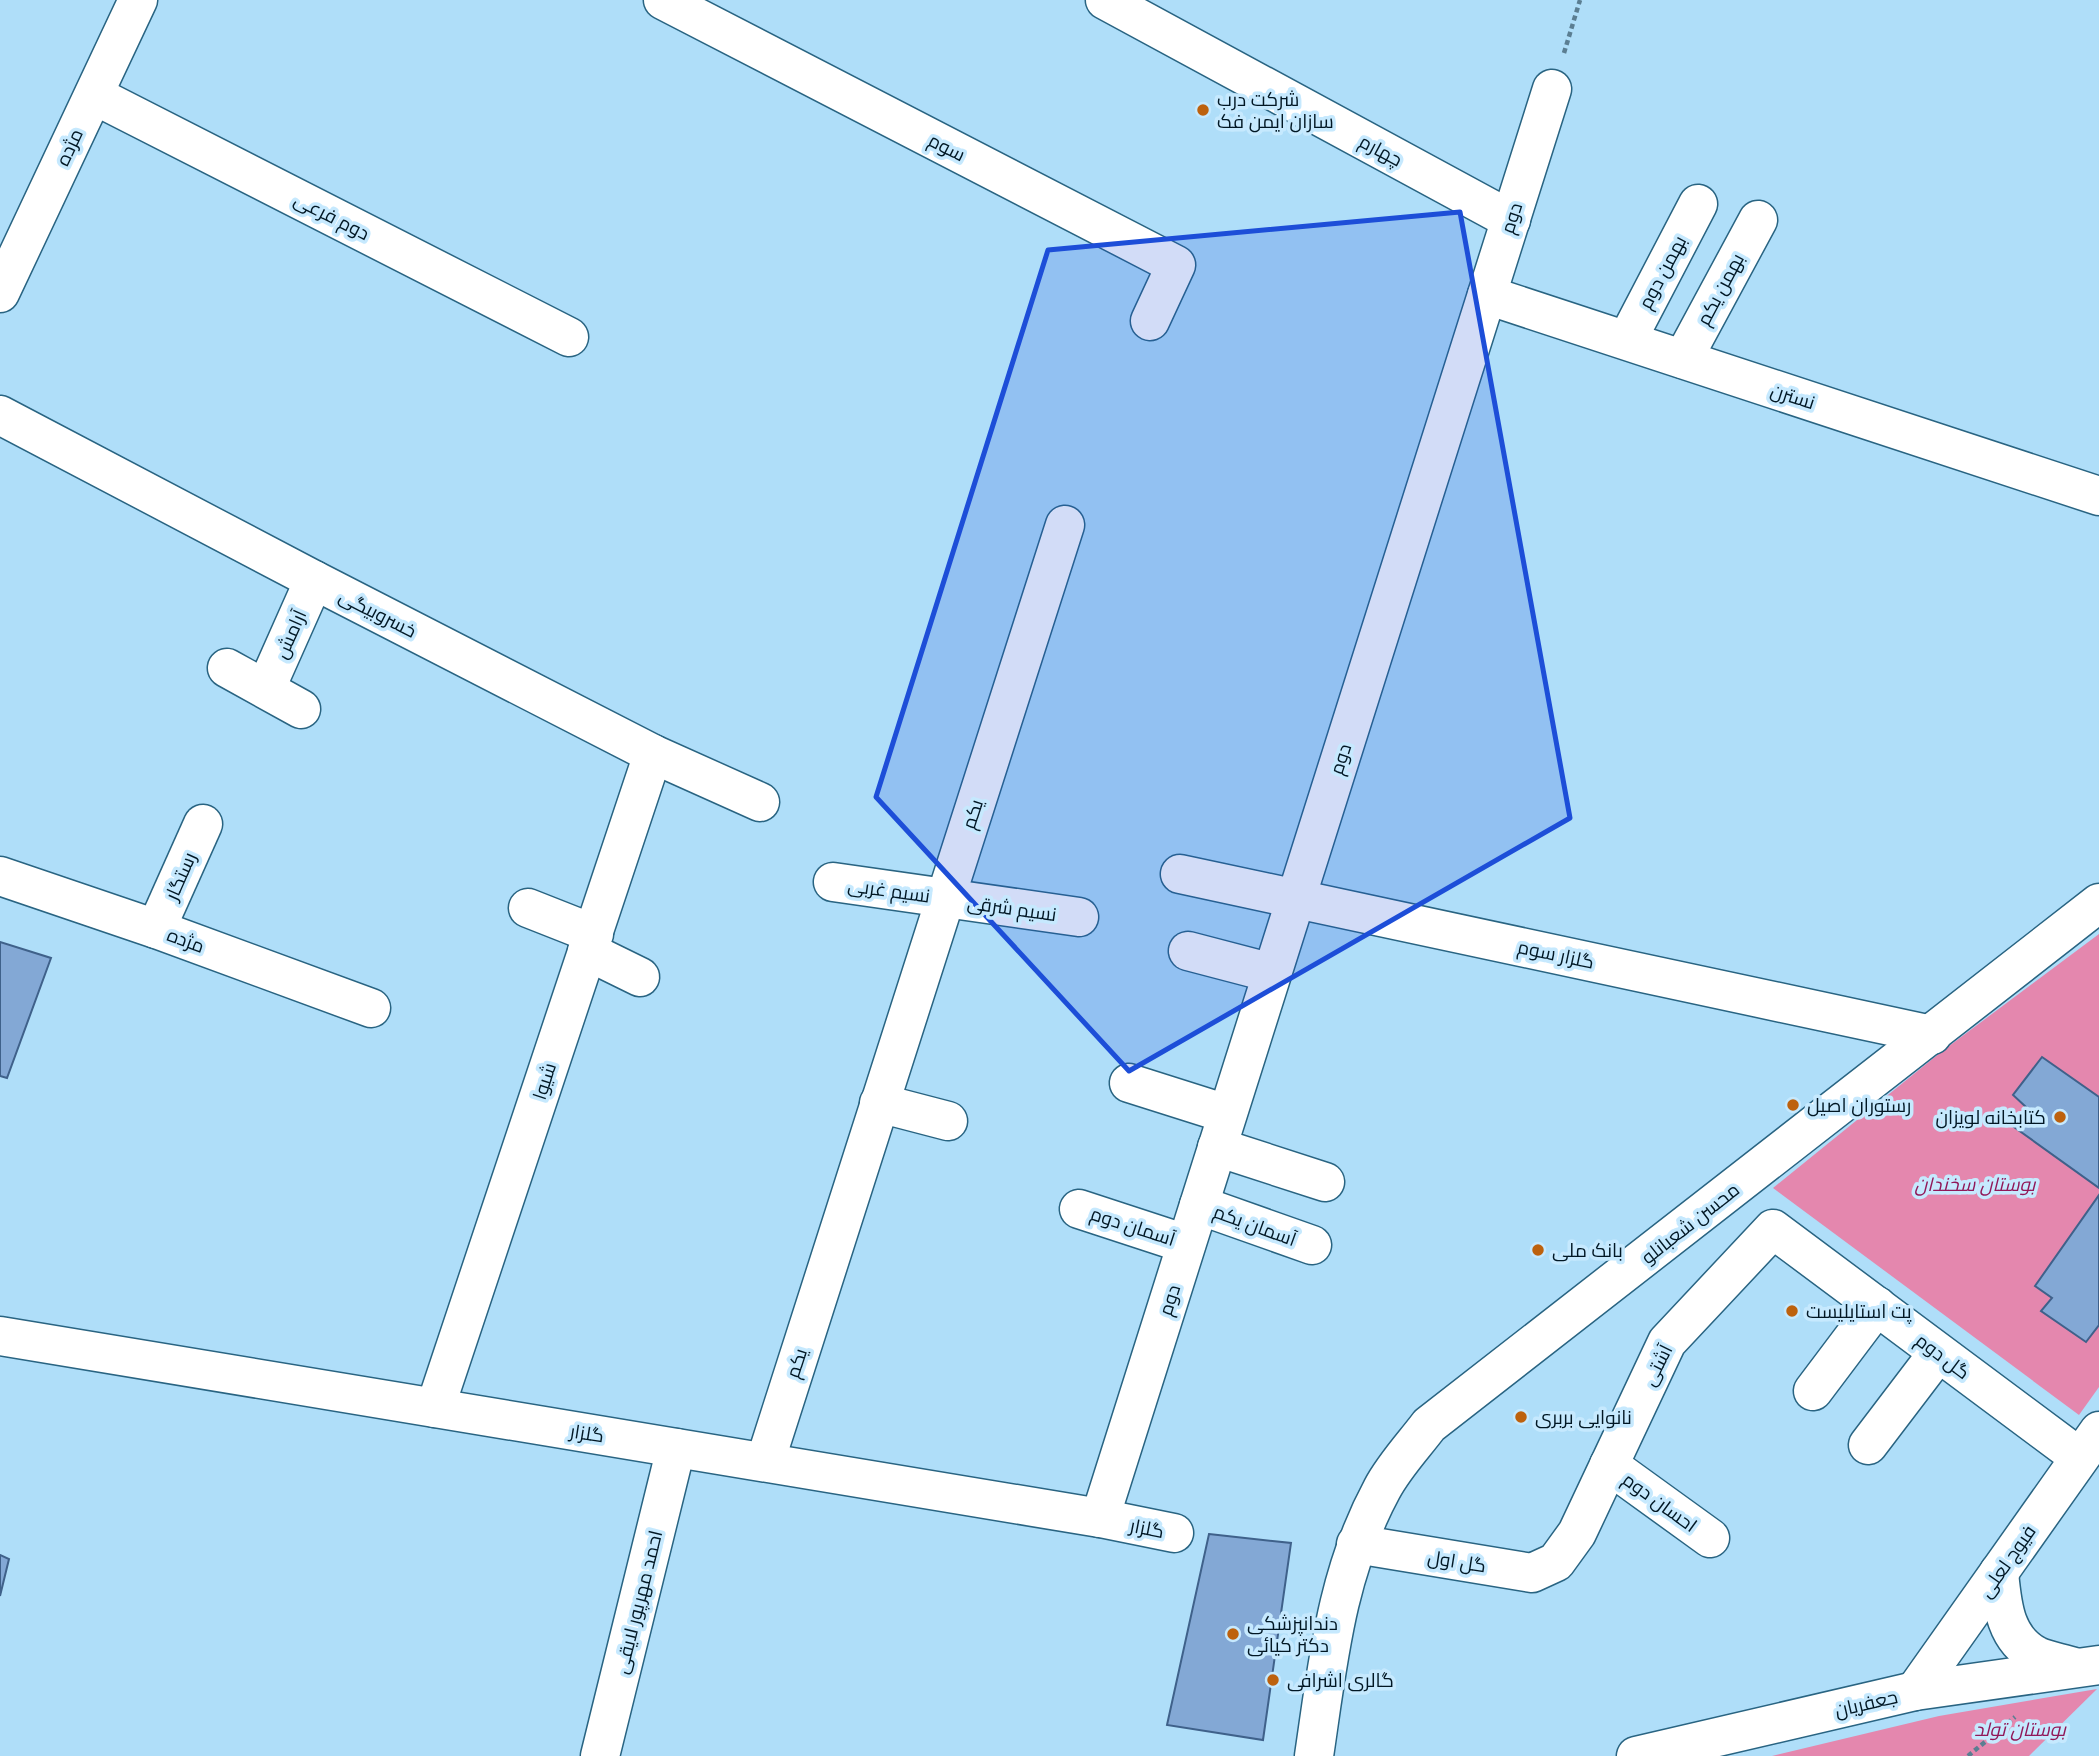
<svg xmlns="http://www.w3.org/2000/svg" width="2099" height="1756" font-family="'PT Serif',Cairo,serif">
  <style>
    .green { fill: #e487ae }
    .building { fill: #83a8d5; stroke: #3f618a; stroke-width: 2 }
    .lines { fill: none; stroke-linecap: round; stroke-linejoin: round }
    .street-casing { stroke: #296482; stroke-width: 41 }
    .secondary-casing { stroke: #296482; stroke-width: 41 }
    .path { stroke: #5b7e92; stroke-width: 4.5; stroke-dasharray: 5 3.5; stroke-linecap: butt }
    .street { stroke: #fff; stroke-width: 38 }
    .secondary { stroke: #fff; stroke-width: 38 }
    .marked { fill: #1d4ed8; fill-opacity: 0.2; stroke: #1d4ed8; stroke-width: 5; stroke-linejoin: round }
    .poi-dot { fill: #bd610d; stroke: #c6e9fe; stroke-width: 2.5 }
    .labels { text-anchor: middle; stroke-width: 7; stroke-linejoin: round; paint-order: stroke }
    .poi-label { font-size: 19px; fill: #011724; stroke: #c6e9fe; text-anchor: start }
    .street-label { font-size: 19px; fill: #011724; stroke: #c6e9fe }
    .park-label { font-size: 19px; font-style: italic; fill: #911859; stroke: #c6e9fe }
  </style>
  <rect width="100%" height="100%" fill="#afdef9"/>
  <!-- green -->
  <g class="green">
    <path d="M2099,934v453l-20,28 -306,-227 168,-136z"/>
    <path d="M2097,1689l-68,67h-257l167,-40z"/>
  </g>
  <!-- building -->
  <g class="building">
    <path d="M0,942l51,16 -44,120 -7,-2z"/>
    <path d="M2042,1057l57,40v91l-85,-61 13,-19 -14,-13z"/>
    <path d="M2099,1195v130l-13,17 -45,-31 11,-13 -17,-12z"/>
    <path d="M1209,1534l82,9 -28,197 -96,-15z"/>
    <path d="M0,1555l9,4 -9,37z"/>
  </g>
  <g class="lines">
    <defs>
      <g id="street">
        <path d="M663,0l513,265 -26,56"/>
        <path d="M1105,0l406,220"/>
        <path d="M94,95l475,242"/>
        <path d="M1487,295l612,201"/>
        <path d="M1627,340l71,-136"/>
        <path d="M1683,359l75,-139"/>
        <path d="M0,415l314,165 339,174 107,48"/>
        <path d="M227,668l74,41"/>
        <path d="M266,688l48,-108"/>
        <path d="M1180,874l752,161"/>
        <path d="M0,876l156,53 215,79"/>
        <path d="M833,882l246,35"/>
        <path d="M528,908l66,26"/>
        <path d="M156,929l47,-105"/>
        <path d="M587,951l53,26"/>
        <path d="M1188,951l84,22"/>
        <path d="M1129,1083l98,31"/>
        <path d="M879,1103l69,18"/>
        <path d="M1217,1147l108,35"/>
        <path d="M1199,1205l113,40"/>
        <path d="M1079,1209l107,35"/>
        <path d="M0,1336l1100,182 74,15"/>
        <path d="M1813,1391l64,-85"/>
        <path d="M435,1408l218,-654"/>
        <path d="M1868,1445l70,-92"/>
        <path d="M765,1462l300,-937"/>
        <path d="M1609,1465l101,73"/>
        <path d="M1100,1518l452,-1429"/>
        <path d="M1356,1544l176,29 24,-11 21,-29 90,-191 106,-113 306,228"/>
        <path d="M1999,1572c3,31 5,67 38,84 11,5 25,7 37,11"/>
        <path d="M1915,1691l184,-260"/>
        <path d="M600,1756l76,-308"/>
      </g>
      <g id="secondary">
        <path d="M0,293l138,-293"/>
        <path d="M1314,1756c14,-94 22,-182 68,-267 12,-23 32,-44 47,-64l670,-522"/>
        <path d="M1636,1756l279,-65 184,-26"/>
      </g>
    </defs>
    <!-- street casing -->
    <use href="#street" class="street-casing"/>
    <!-- secondary casing -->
    <use href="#secondary" class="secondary-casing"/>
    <!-- path -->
    <g class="path">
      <path d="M1564,53l16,-53"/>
      <path d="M1968,1756l47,-39"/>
    </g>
    <!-- street -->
    <use href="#street" class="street"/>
    <!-- secondary -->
    <use href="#secondary" class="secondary"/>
  </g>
  <!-- marked area -->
  <path class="marked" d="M1460,212l110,606 -441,253 -253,-274 172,-547z"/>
  <!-- markers -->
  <g class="poi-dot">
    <circle cx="1203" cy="110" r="7"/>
    <circle cx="1793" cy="1105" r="7"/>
    <circle cx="2060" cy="1117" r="7"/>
    <circle cx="1538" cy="1250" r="7"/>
    <circle cx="1792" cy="1311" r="7"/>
    <circle cx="1521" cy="1417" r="7"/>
    <circle cx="1233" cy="1634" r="7"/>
    <circle cx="1273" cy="1680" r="7"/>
  </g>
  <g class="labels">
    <!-- poi labels -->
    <g class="poi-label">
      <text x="1217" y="106">شرکت درب<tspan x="1217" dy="22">سازان ایمن فک</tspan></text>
      <text x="1807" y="1112">رستوران اصیل</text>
      <text x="2046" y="1124" text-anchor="end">کتابخانه لویزان</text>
      <text x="1552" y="1257">بانک ملی</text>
      <text x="1806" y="1318">پت استایلیست</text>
      <text x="1535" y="1424">نانوایی بربری</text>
      <text x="1247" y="1630">دندانپزشکی<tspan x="1247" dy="22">دکتر کیائی</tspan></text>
      <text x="1287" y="1687">گالری اشرافی</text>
    </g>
    <!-- street labels -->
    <g class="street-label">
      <text transform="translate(69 147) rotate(-65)" y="7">مژده</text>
      <text transform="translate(947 147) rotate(27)" y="7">سوم</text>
      <text transform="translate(1381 150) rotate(28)" y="7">چهارم</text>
      <text transform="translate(332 216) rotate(27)" y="7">دوم فرعی</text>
      <text transform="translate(1511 218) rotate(-72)" y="7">دوم</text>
      <text transform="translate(1662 272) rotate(-62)" y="7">بهمن دوم</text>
      <text transform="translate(1720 289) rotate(-62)" y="7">بهمن یکم</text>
      <text transform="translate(1793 396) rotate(18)" y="7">نسترن</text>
      <text transform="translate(378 613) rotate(27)" y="7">خسروبیگی</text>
      <text transform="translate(290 634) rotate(-66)" y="7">آرامش</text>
      <text transform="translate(1340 759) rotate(-72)" y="7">دوم</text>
      <text transform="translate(972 814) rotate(-72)" y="7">یکم</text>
      <text transform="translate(180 876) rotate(-66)" y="7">رستگار</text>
      <text transform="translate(889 890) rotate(8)" y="7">نسیم غربی</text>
      <text transform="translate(1012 908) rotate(8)" y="7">نسیم شرقی</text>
      <text transform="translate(186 940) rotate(20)" y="7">مژده</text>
      <text transform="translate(1556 954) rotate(12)" y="7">گلزار سوم</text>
      <text transform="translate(544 1081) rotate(-72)" y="7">شیوا</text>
      <text transform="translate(1690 1223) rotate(-38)" y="7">محسن شعبانلو</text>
      <text transform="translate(1255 1225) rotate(20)" y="7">آسمان یکم</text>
      <text transform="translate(1133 1226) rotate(18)" y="7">آسمان دوم</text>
      <text transform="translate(1169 1300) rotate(-72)" y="7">دوم</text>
      <text transform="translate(1943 1356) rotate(37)" y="7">گل دوم</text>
      <text transform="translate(796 1363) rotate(-72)" y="7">یکم</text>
      <text transform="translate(1657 1365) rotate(-63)" y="7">آشتی</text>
      <text transform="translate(587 1433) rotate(9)" y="7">گلزار</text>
      <text transform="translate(1660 1502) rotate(36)" y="7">احسان دوم</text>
      <text transform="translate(1147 1528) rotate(11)" y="7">گلزار</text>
      <text transform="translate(1457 1561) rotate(9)" y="7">گل اول</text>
      <text transform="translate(2007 1561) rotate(-55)" y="7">فیوج لعلی</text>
      <text transform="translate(638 1602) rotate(-76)" y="7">احمد مهرپور لایقی</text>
      <text transform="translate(1866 1703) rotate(-13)" y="7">جعفریان</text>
    </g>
    <!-- park labels -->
    <g class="park-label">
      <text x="1975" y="1191">بوستان سخندان</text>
      <text x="2020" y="1736">بوستان تولد</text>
    </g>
  </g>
</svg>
